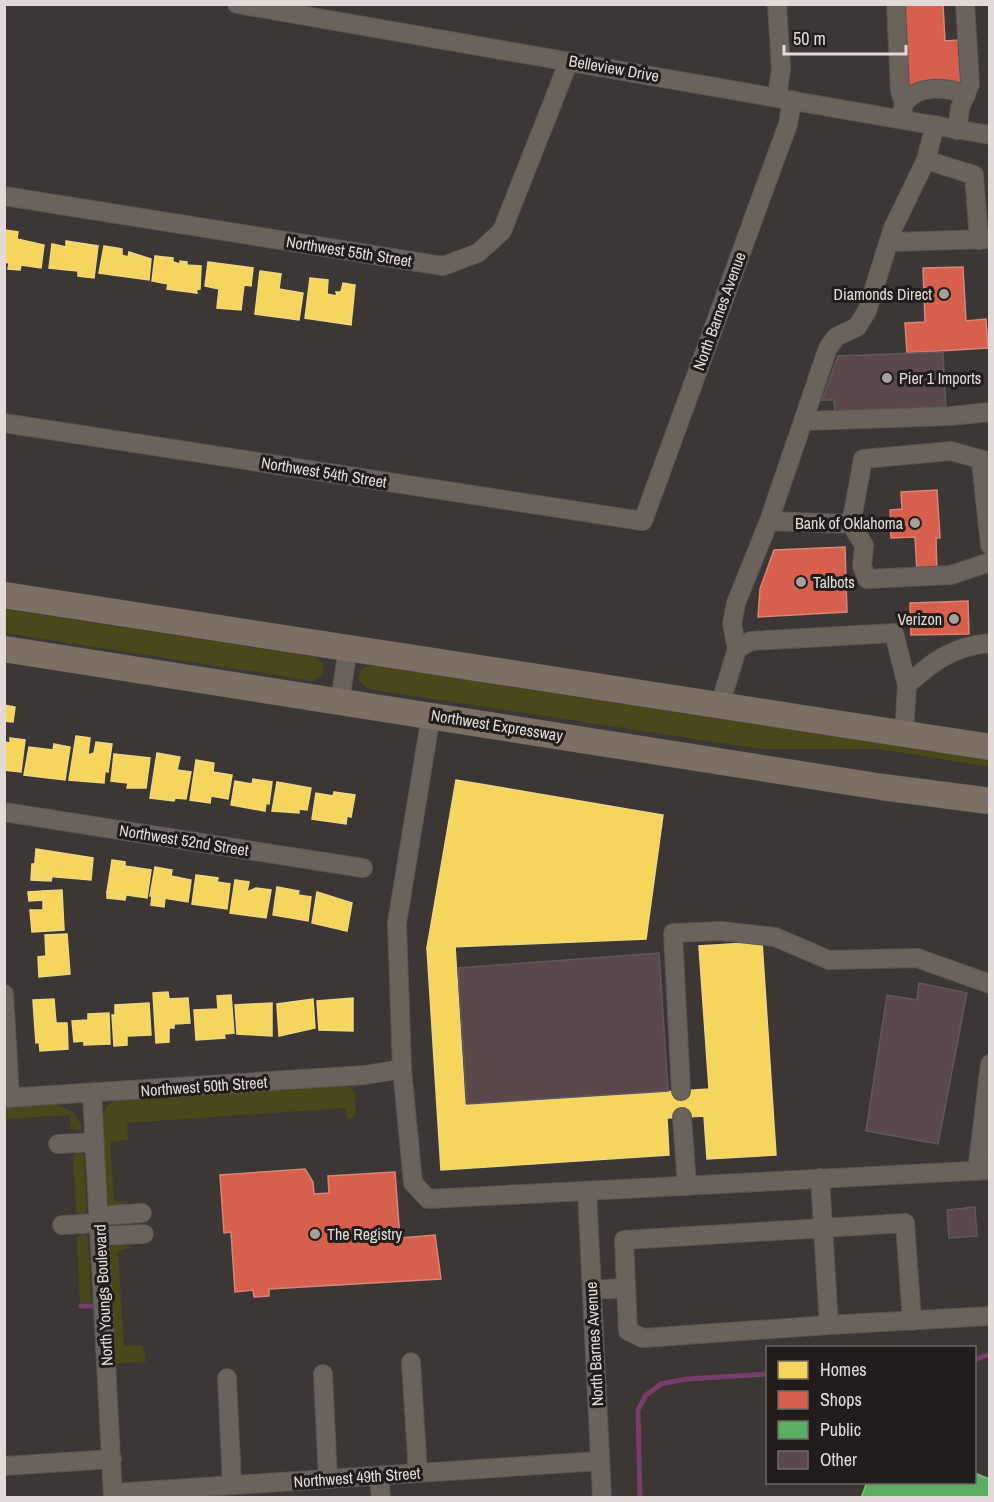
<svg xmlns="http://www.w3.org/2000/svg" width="994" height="1502" font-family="'Archivo Narrow',sans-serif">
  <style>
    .green { fill: #4a471b }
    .homes { fill: #f6d55c; stroke: #f0d681; stroke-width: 1.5 }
    .shops { fill: #d6604d; stroke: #d98576; stroke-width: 1.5 }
    .public { fill: #5aae61; stroke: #82bb84; stroke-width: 1.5 }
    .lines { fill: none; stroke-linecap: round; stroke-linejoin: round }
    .stream { stroke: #773d6b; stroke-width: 5 }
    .building { fill: #5a484a; stroke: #5e5958; stroke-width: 1.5 }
    .minor-casing { stroke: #595452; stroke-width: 20 }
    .highway-casing { stroke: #595452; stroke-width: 27 }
    .minor { stroke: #6a635b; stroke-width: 18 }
    .highway { stroke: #7b7063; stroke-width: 26 }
    .poi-dot { fill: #a7a19e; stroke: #221d1b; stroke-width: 2 }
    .labels { text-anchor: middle; stroke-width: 6; stroke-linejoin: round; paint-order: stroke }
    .street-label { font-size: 16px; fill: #e1dad7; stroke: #221d1b }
    .poi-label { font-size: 16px; fill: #e1dad7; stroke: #221d1b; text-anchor: end }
  </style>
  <rect width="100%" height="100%" fill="#3c3634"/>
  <!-- green -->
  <g class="green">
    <path d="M5,609l311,48 7,7v10l-10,7 -308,-48z"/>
    <path d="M370,665l619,95v7l-110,-18h-119l-392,-60 -9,-8c-1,-9 3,-13 11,-16z"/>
    <path d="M344,1085c14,3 11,16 12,28l-5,6 -4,-1 -2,-10 -218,15 1,17 -18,2 4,59h13l2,2 -14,5 -9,-5c-1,-19 -8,-76 -2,-91 4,-9 11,-11 19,-13z"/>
    <path d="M56,1104l17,8 9,14 -2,5 -9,-2 -1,-14 -65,4v-12z"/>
    <path d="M78,1152l6,3 3,56 -6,4 -5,-3 -3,-57z"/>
    <path d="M83,1233l5,4 3,65 -11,1 -3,-66z"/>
    <path d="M116,1244l16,3 -14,4 6,94 19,1 3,16 -32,2 -5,-116z"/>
  </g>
  <!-- homes -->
  <g class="homes">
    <path d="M5,230l13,2 -1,7 27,6 -3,23 -20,-3 -1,5 -12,-1 1,-6 -5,-1z"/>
    <path d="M66,241l32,5 -4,32 -16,-2v-5l-29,-3 3,-24 14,3z"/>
    <path d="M104,246l18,3v6l6,2 1,-5 22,7 -2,21 -50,-7z"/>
    <path d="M155,256l18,2v4l7,2v-3l7,1v3l14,1 -1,23 -4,1 1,3 -30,-4 1,-5 -16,-3z"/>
    <path d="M208,262l45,6 -2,18 -7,-1 -3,25 -24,-2 2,-19 -14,-3z"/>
    <path d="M260,271l21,3 -2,15 24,4 -4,27 -44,-6z"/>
    <path d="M310,278l18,2 -1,14 10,2 -1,-4h5l2,-9 12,2 -4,40 -46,-7z"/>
    <path d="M4,705l11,2 -2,15 -9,-1z"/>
    <path d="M76,736l14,2 -2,17 6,-2 2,-11 16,2 -4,28 -3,-1 -1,12 -35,-3z"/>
    <path d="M10,738l15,2 -4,32 -17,-2v-28l6,1z"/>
    <path d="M54,744l16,3 -5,33 -41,-5 5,-28 24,3z"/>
    <path d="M157,753l23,4 -3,13 14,2 -5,27 -11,-1 -1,3 -24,-3z"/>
    <path d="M114,754l36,4 -4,30h-19l1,-5 -17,-2z"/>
    <path d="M196,760l18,3 -1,9 19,3 -4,24 -17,-3 -1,7 -20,-3z"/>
    <path d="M253,779l19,3 -3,22 -3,-1 -1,8 -34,-6 4,-24 17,3z"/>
    <path d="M456,780l207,35 -17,124 -219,9z"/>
    <path d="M277,782l34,6 -4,22 -8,-1v4l-27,-2z"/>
    <path d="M334,792l21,3 -4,22 -4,-1 -1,8 -34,-5 4,-26 17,3z"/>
    <path d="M36,849l57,9 -2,22 -57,-5z"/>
    <path d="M112,860l13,2v4l26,4 -4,28 -40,-6z"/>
    <path d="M32,864h3l-1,11 18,2 -1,4 -20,-1z"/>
    <path d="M155,867l17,3 -1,6 20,4 -3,22 -38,-6z"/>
    <path d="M196,875l22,3 -1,4 13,2 -3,25 -35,-5z"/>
    <path d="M235,880l14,2 -2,10 9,-4 15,2 -5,28 -36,-5z"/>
    <path d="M277,887l22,4 -1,4 13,2 -3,24 -35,-6z"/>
    <path d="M62,890l2,40 -32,2 -2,-22h13v-19z"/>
    <path d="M43,891l1,9 -15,1 -1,-9z"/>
    <path d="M107,892l19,3 -1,5 -18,-2z"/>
    <path d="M317,892l35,11 -5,28 -35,-8z"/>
    <path d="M152,896l13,2 -1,9 -13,-2z"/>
    <path d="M67,934l3,40 -31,3 -1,-20 8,-1 -1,-21z"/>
    <path d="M762,942l14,213 -69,4 -3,-43 -37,2 2,37 -228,15 -14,-222 28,-2 10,159 244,-16 -10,-143z"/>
    <path d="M168,992l1,7 19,-1 2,25 -16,1v4h-5v14l-13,1 -3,-50z"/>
    <path d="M231,995l3,38 -10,1 1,4 -29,2 -2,-30 24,-1 -1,-13z"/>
    <path d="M353,998v33l-34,-1 -2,-29z"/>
    <path d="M54,999l2,24h11l1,26 -28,2 -1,-9 -3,1 -3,-43z"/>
    <path d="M313,999l2,29 -36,8 -2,-32z"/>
    <path d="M149,1003l2,32 -24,1v9l-13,1 -2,-31h3v-10z"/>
    <path d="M272,1003v33l-35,-2 -2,-29z"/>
    <path d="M109,1013l1,31 -26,1v-4l-10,1 -2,-21 16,-1v-6z"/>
  </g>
  <!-- shops -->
  <g class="shops">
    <path d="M901,4h42l2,37 14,-1 2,50 -30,-4 -26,1z"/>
    <path d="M963,267l3,54 20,-2 2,29 -81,5 -2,-30 20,-1 -2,-54z"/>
    <path d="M937,490l3,48h-4l1,34h-20l-2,-35 -24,1 -1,-28 12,-1 -1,-17z"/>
    <path d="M845,547l2,65 -89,5 2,-28 14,-39z"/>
    <path d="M968,601l1,33 -58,1 -1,-32z"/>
    <path d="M305,1169l8,13 1,12 15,-1 -1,-17 67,-4 5,66 35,-3 6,44 -172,10v7l-15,1 -1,-7 -18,2 -4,-60 -7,1 -4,-58z"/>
  </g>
  <!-- public -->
  <path class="public" d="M974,1473l16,6v19h-129l6,-16h107z"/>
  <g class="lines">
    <!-- stream -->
    <g class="stream">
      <path d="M81,1306h12"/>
      <path d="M974,1360l16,-6"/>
      <path d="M640,1498l-2,-88 8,-15 15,-11 26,-5 81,-5"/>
    </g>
  </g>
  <!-- building -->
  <g class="building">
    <path d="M943,352l3,57 -111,6 -1,-15h-12l16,-44z"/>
    <path d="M659,953l9,138 -201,13 -9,-136z"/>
    <path d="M919,983l48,10 -29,151 -72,-13 21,-136 30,5z"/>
    <path d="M975,1207l2,29 -28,2 -2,-28z"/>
  </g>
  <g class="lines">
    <defs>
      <g id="minor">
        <path d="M237,4l753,131"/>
        <path d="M896,4l4,87 4,12 -3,16"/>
        <path d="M777,97l4,-28 -4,-65"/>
        <path d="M904,103c14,-18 42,-17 62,-8"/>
        <path d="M957,130l3,-22 10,-24 -5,-80"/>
        <path d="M926,160l48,15 5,65"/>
        <path d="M4,196l439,70 35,-13 24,-22 67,-170"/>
        <path d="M889,242l101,-3"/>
        <path d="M804,421l146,-5 40,-4"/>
        <path d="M4,423l639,98 145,-397 4,-24"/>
        <path d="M981,461l9,84"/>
        <path d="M769,521l59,-173 8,-11 21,-10 10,-16 26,-83 33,-68 9,-35"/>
        <path d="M851,524l13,21 -2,21 5,13 84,-4 39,-13"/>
        <path d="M737,649l-5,-25 4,-21 33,-82 82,3 12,-65 88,-8 39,11"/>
        <path d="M907,685c26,-24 47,-39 83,-42"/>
        <path d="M340,701l8,-53"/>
        <path d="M720,705l17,-56 14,-8 143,-8 13,52 -3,49"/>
        <path d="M431,715l-34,208 5,146 11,114 15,16 562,-29"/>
        <path d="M4,812l359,56"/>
        <path d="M4,994l6,104"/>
        <path d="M681,1091l-8,-158 48,-2 54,6 54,23 88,-2 73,26"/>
        <path d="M92,1093l21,405"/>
        <path d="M4,1098l361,-23 37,-6"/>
        <path d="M682,1117l5,69"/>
        <path d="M58,1144l37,-2"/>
        <path d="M977,1171l13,-107"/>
        <path d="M820,1178l9,147 161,-9"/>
        <path d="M587,1191l15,307"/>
        <path d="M99,1216l43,-3"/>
        <path d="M62,1225l37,-2"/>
        <path d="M100,1236l44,-2"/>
        <path d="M592,1290l34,-2"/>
        <path d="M829,1325l-186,13 -15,-7 -4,-91 281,-17 7,98"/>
        <path d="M411,1362l7,111"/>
        <path d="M323,1374l5,105"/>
        <path d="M227,1378l5,107"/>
        <path d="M4,1466l108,-7"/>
        <path d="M379,1476l2,22"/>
        <path d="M113,1493l487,-32"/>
      </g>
      <g id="highway">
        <path d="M4,595l986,152"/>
        <path d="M4,649l878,138 108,14"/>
      </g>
    </defs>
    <!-- minor casing -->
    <use href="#minor" class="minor-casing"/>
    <!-- highway casing -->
    <use href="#highway" class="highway-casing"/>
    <!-- minor -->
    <use href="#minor" class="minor"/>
    <!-- highway -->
    <use href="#highway" class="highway"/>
  </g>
  <!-- markers -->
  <g class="poi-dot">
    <circle cx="944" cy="294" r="6"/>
    <circle cx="887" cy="378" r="6"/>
    <circle cx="915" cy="523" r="6"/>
    <circle cx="801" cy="582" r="6"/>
    <circle cx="954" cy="619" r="6"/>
    <circle cx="315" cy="1234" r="6"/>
  </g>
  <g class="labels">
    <!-- street labels -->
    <g class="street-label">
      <text transform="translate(614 68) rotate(10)" y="6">Belleview Drive</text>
      <text transform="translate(349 251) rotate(9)" y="6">Northwest 55th Street</text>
      <text transform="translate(719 311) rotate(-70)" y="6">North Barnes Avenue</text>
      <text transform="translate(324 472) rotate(9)" y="6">Northwest 54th Street</text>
      <text transform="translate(497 725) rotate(9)" y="6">Northwest Expressway</text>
      <text transform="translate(184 840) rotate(9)" y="6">Northwest 52nd Street</text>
      <text transform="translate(204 1086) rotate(-4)" y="6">Northwest 50th Street</text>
      <text transform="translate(103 1295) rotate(-93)" y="6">North Youngs Boulevard</text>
      <text transform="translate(594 1344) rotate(-93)" y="6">North Barnes Avenue</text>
      <text transform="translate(357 1477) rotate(-4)" y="6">Northwest 49th Street</text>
    </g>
    <!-- poi labels -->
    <g class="poi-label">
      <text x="932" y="300">Diamonds Direct</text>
      <text x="899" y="384" text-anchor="start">Pier 1 Imports</text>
      <text x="903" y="529">Bank of Oklahoma</text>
      <text x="813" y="588" text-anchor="start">Talbots</text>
      <text x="942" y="625">Verizon</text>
      <text x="327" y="1240" text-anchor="start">The Registry</text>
    </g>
  </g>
  <!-- border -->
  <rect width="994" height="1502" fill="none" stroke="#e1dad7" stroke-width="12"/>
  <!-- legend -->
  <rect x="766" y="1346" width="210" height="138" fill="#221d1b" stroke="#6e6966" stroke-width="1.5"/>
  <rect x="778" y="1361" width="30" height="18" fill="#f6d55c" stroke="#6e6966" stroke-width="1.5"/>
  <text x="820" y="1376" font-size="18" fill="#e1dad7">Homes</text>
  <rect x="778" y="1391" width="30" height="18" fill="#d6604d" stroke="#6e6966" stroke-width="1.5"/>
  <text x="820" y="1406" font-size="18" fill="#e1dad7">Shops</text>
  <rect x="778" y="1421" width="30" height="18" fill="#5aae61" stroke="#6e6966" stroke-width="1.5"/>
  <text x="820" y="1436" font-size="18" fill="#e1dad7">Public</text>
  <rect x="778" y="1451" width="30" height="18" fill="#5a484a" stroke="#6e6966" stroke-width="1.5"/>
  <text x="820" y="1466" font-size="18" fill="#e1dad7">Other</text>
  <!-- scale -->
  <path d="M784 45v9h122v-9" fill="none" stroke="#e1dad7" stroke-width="3"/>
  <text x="793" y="45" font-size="18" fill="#e1dad7" stroke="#221d1b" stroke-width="4.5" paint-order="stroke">50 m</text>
</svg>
